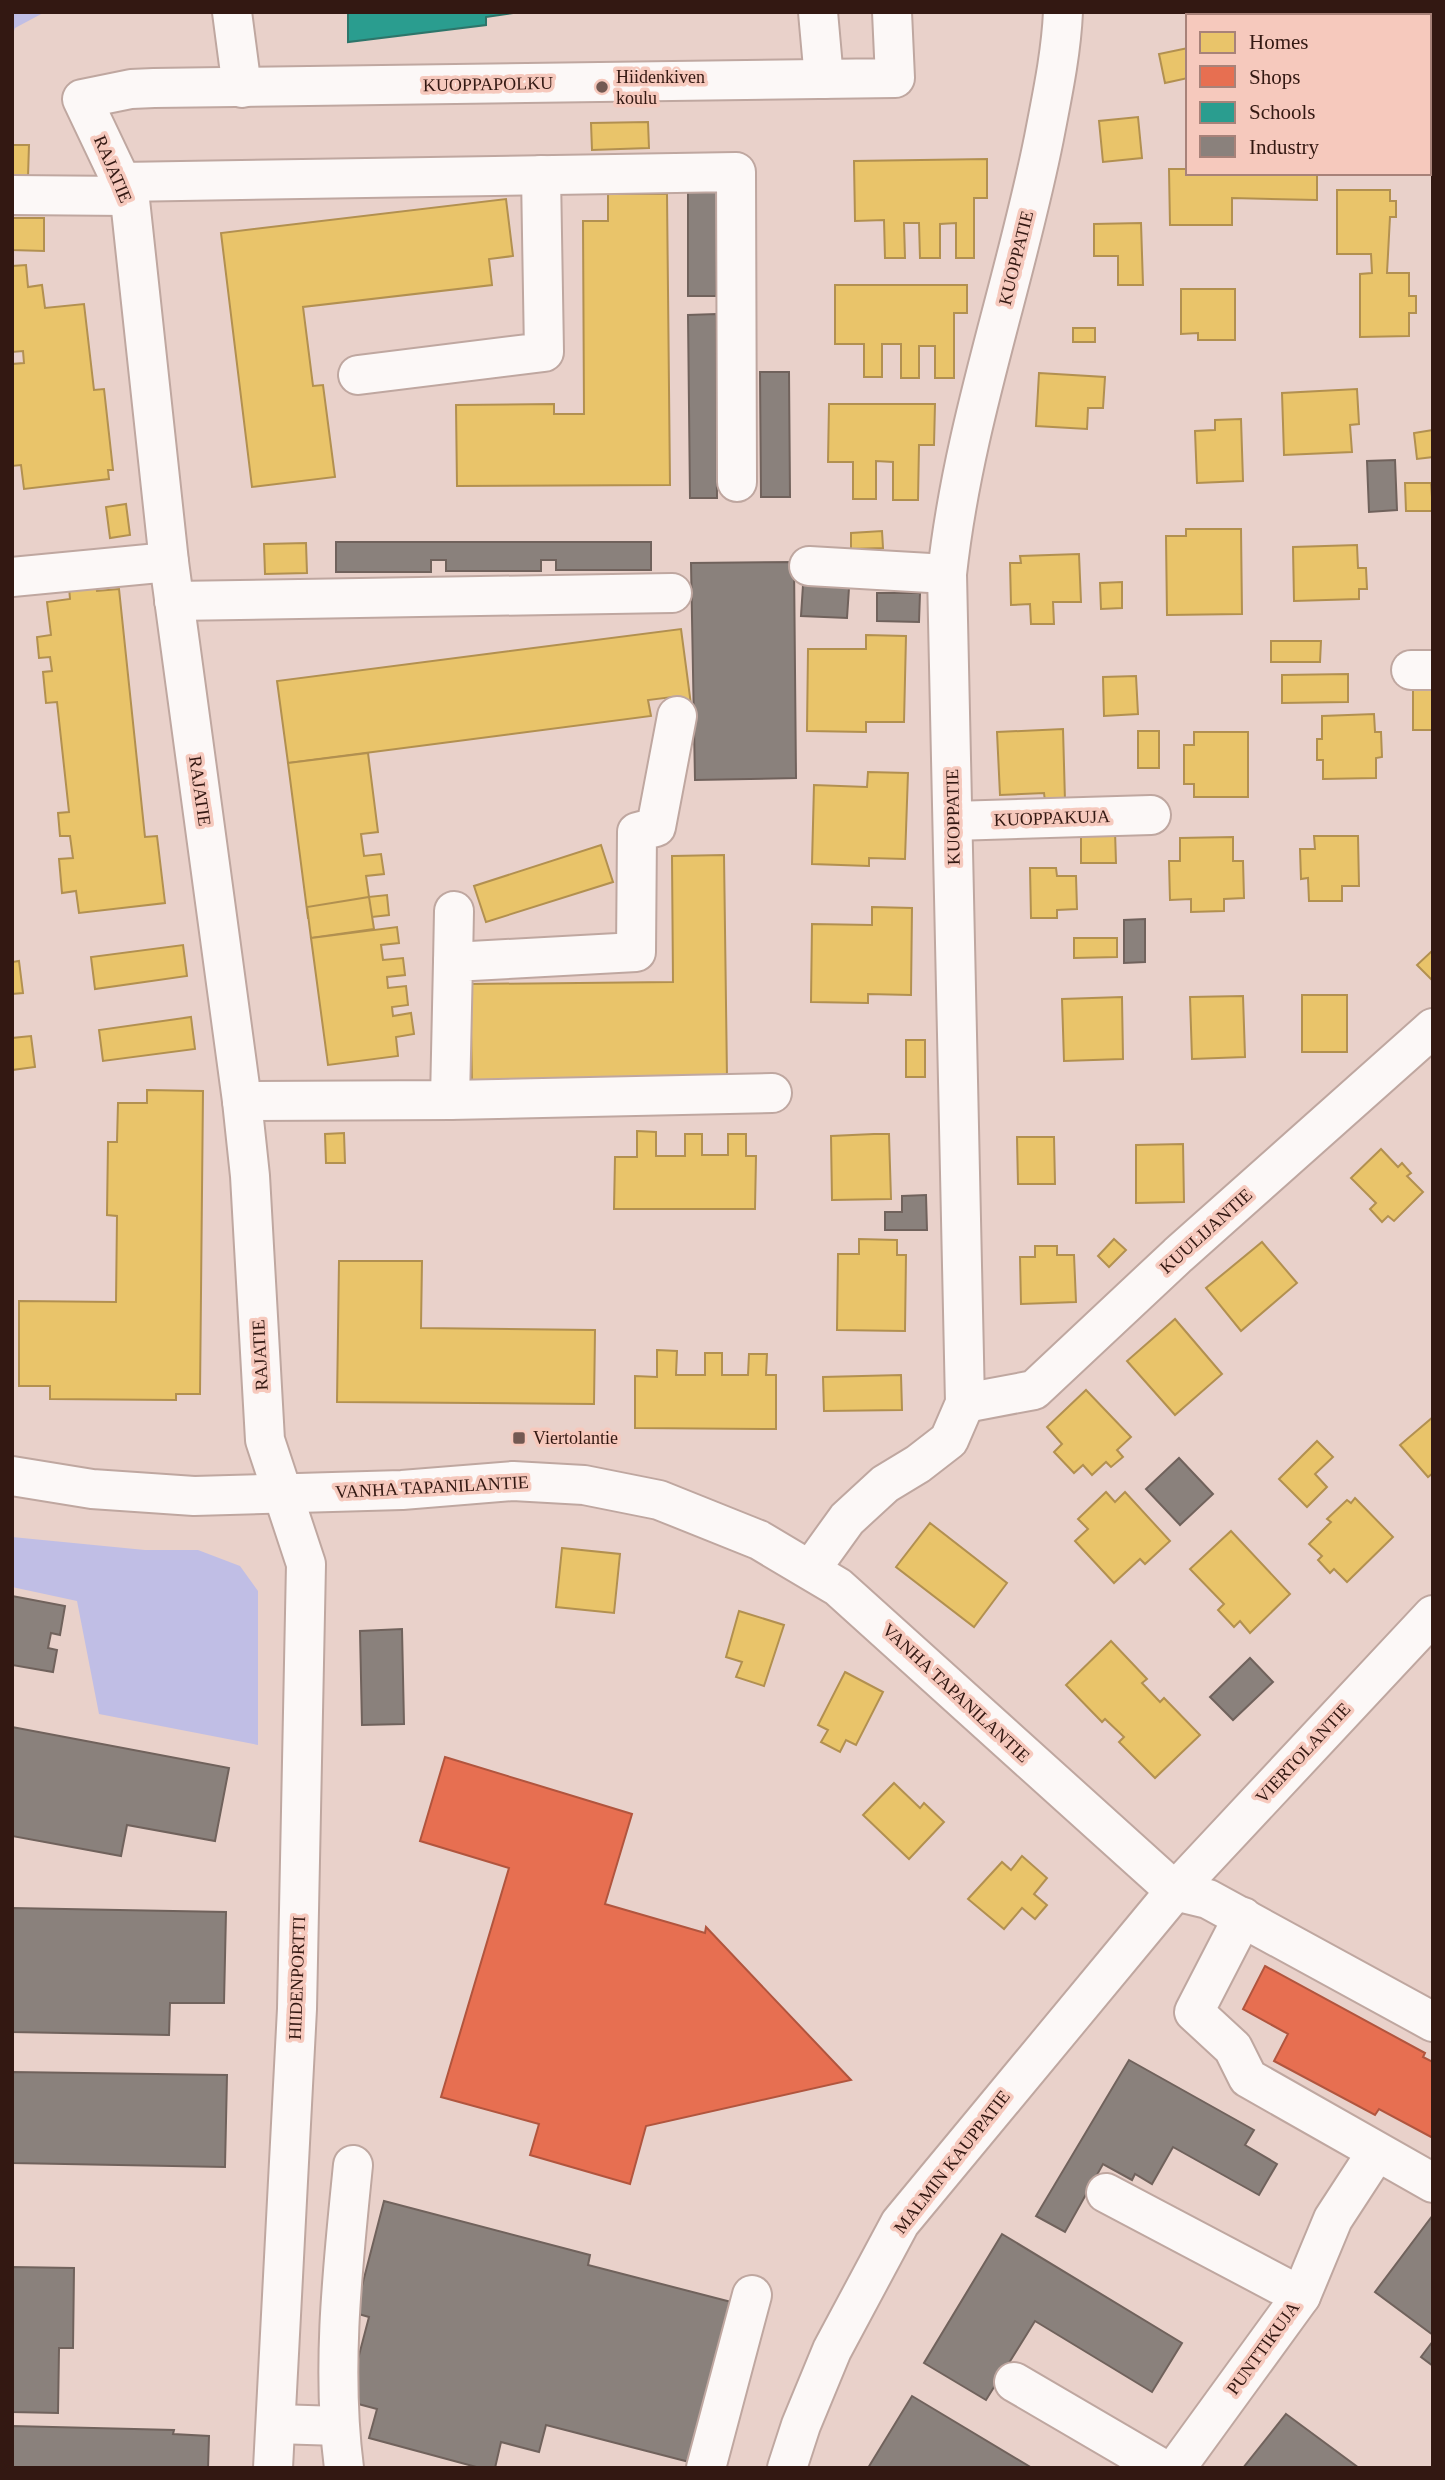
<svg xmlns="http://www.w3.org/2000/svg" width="1445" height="2480" font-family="'Times New Roman',serif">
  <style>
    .green { fill: #c0bee5 }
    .homes { fill: #e9c46a; stroke: #b29050; stroke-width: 2 }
    .shops { fill: #e76f51; stroke: #b1553e; stroke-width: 2 }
    .schools { fill: #2a9d8f; stroke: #2d756a; stroke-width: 2 }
    .industry { fill: #8a817c; stroke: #70625c; stroke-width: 2 }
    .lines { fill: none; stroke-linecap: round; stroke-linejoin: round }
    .minor-casing { stroke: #bfa7a0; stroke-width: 42 }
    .minor { stroke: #fcf8f7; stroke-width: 38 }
    .poi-dot { fill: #735952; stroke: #f6c9bd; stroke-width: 2.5 }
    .labels { text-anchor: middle; stroke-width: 7; stroke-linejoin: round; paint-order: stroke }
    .poi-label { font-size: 18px; fill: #331812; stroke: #f6c9bd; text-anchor: start }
    .street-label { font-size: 18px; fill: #331812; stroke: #f6c9bd }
  </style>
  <rect width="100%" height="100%" fill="#e9d1ca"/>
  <!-- green -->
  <g class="green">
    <path d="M12,12h33l-30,16 -3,9z"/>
    <path d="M12,1537l133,13h53l42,16 18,25v154l-159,-31 -22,-113 -65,-14z"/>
  </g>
  <!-- homes -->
  <g class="homes">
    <path d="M1188,48v30l-23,5 -6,-29z"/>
    <path d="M1138,117l4,41 -39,4 -4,-41z"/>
    <path d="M648,122l1,26 -57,2 -1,-27z"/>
    <path d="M12,145h17l-1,32h-16z"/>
    <path d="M987,159v39h-13v60h-18v-35l-16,1v34h-20l-1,-35h-15l1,35h-20l-1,-38 -29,1 -1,-60z"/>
    <path d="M1188,162v11h129v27l-85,-2v27h-62l-1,-56h19z"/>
    <path d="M1337,190h53v11h6v16h-6l-3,56h22v23h7v17h-7v23l-49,1v-63l12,-1 -1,-19h-34z"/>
    <path d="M608,194h59l3,291 -213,1 -1,-81 98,-1v10h30l-1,-193h25z"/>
    <path d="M506,199l7,57 -24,3 3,26 -189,22 10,79 10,-1 12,92 -83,10 -31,-254z"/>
    <path d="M12,218h32v33l-32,-1z"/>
    <path d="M1141,223l2,62h-25v-29h-24v-32z"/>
    <path d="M26,265l2,22 14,-2 3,23 39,-4 10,86 10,-1 9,81h-5l1,9 -85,10 -3,-24 -9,1v-102l12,-1 -1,-12 -11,1v-86z"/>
    <path d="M835,285h132v28h-13v65h-19v-32h-16v32h-18v-34h-19v33h-18v-33h-29z"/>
    <path d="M1181,289h54v51h-37v-7l-17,1z"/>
    <rect x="1073" y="328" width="22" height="14"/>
    <path d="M1039,373l66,4 -2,31h-15l-1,21 -51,-3z"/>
    <path d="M1357,389l2,35 -9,1 2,27 -68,3 -2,-62z"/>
    <path d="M829,404h106l-1,41h-15l-1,55h-25v-38l-17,-1v38h-23v-37h-25z"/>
    <path d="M1241,419l2,62 -46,2 -2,-52 20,-1v-10z"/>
    <path d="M1433,430v27l-16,2 -3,-26z"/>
    <path d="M1405,483h26l2,28h-27z"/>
    <path d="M126,504l4,31 -20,3 -4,-31z"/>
    <path d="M1186,529h55l1,85 -75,1 -1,-79h20z"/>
    <path d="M882,531l1,17 -32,1v-16z"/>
    <path d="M306,543l1,30 -42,1 -1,-30z"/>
    <path d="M1357,545l1,23h8l1,21h-8v10l-65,2 -1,-54z"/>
    <path d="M1079,554l2,48h-28l1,22h-23l-1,-20 -19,1 -1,-42h11l-1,-7z"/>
    <path d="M1122,582v26l-21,1 -1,-26z"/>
    <path d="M96,583l1,8 22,-2 26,248 12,-1 8,67 -86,10 -3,-22 -14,2 -3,-34 14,-1 -3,-22h-10l-2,-23 11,-1 -12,-110 -11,1 -3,-31 9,-1 -2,-14 -11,1 -2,-21 14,-2 -4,-33 23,-3 -1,-12z"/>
    <path d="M681,629l11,83 -18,2 -2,-17 -24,3 3,16 -363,47 -11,-82z"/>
    <path d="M866,635l40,1 -2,86h-38v10l-59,-1 1,-82h58z"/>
    <path d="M1271,641h50l-1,21h-49z"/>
    <path d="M1348,674v28l-66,1v-28z"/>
    <path d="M1136,676l2,38 -34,2 -1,-39z"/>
    <rect x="1413" y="683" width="20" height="47"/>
    <path d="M1374,714l1,18h6l1,25 -6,1v20l-53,1v-19h-6v-21h5v-23z"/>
    <path d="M1063,729l2,72h-20l-1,-8 -44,2 -3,-63z"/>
    <rect x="1138" y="731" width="21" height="37"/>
    <path d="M1194,732h54v65h-54v-13h-10v-39h10z"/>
    <path d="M368,753l10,79 -17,2 3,22 17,-2 3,20 -18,2 3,21 18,-2 2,20 -26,3 -1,-7 -54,7 -20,-155z"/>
    <path d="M868,772l40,1 -3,86 -36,-1v8l-57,-2 2,-79 53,2z"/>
    <path d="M1115,831l1,32h-35v-31z"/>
    <path d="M1314,836h44l1,50h-17v15h-33l-1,-23 -7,1 -1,-30h15z"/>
    <path d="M1233,837v24h10l1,37 -20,1v12l-33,1v-13l-21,1 -1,-39h11v-23z"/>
    <path d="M601,845l12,37 -127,40 -12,-36z"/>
    <path d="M724,855l3,223 -255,4 -2,-98 203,-2 -1,-126z"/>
    <path d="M1030,868h26l1,8h19l1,33 -20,1v8h-26z"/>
    <path d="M369,897l5,32 -63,9 -4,-31z"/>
    <path d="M872,907l40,1 -1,87 -43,-1v9l-57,-1 1,-78 60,1z"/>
    <path d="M397,927l2,16 -18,2 2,15 20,-2 2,17 -18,2 1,11 18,-2 2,19 -16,2 1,9 18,-3 3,21 -18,3 2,19 -70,9 -17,-127z"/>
    <path d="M1074,938h43v19l-43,1z"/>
    <path d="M183,945l4,31 -92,13 -4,-32z"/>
    <path d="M1433,950v31l-16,-16z"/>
    <path d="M19,961l4,32 -11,1v-32z"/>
    <rect x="1302" y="995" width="45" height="57"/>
    <path d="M1243,996l2,61 -53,2 -2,-62z"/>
    <path d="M1122,997l1,62 -59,2 -2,-62z"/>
    <path d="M191,1017l4,32 -92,12 -4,-31z"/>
    <path d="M31,1036l4,31 -23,3v-32z"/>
    <rect x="906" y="1040" width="19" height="37"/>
    <path d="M147,1090l56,1 -3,303h-24v6l-126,-1v-13h-31v-85l97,1 1,-86 -10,-1 1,-73h9l1,-39h29z"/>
    <path d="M637,1131l19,1v24h29v-22h17v21h26v-21h18v22h10l-1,53h-141l1,-52h22z"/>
    <path d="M344,1133l1,30h-19l-1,-29z"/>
    <path d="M874,1134h15l2,65 -59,1 -1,-64z"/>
    <path d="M1017,1137h37l1,47h-37z"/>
    <path d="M1183,1144l1,58 -48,1v-58z"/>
    <path d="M1381,1149l17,18 4,-4 9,10 -4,3 16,16 -29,29 -6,-5 -6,6 -12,-13 6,-6 -25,-25z"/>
    <path d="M859,1239l38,1v15h9l-1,76 -68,-1 1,-76h21z"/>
    <path d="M1114,1239l12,11 -17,17 -11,-11z"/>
    <path d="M1262,1242l35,41 -56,48 -35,-43z"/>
    <path d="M1035,1246h22v9h17l2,47 -55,2 -1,-47h15z"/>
    <path d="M339,1261h83l-1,67 174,2 -1,74 -257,-2z"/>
    <path d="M1175,1319l47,55 -47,41 -48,-54z"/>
    <path d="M657,1350l20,1 -1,24h29v-22h17v22h26l1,-21h18l-1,21h10v54l-141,-1v-52l22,1z"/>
    <path d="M901,1375l1,35 -78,1 -1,-34z"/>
    <path d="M1086,1390l45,47 -14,13 6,7 -12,10 -5,-5 -14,13 -9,-10 -9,8 -20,-21 8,-8 -15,-17z"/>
    <path d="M1433,1417v56l-5,4 -28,-32z"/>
    <path d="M1317,1441l16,16 -18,17 12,13 -20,20 -28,-28z"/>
    <path d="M1106,1492l9,10 10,-10 45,49 -25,23 -5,-5 -26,24 -39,-42 13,-12 -10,-10z"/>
    <path d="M1355,1498l38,39 -46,45 -13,-13 -4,4 -12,-13 4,-4 -13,-12 22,-22 -4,-3 20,-19 4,3z"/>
    <path d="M930,1523l77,60 -33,44 -78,-60z"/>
    <path d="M1231,1531l59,63 -40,39 -10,-12 -6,6 -16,-17 6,-6 -34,-35z"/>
    <path d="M562,1548l58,6 -6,59 -58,-6z"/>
    <path d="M739,1611l45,14 -20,61 -28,-9 6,-15 -16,-5z"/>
    <path d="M1111,1641l36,38 -5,4 18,19 4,-4 36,37 -45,43 -36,-36 5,-5 -19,-18 -3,3 -36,-37z"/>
    <path d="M845,1672l38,20 -27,53 -10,-5 -6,12 -19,-10 7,-12 -10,-5z"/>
    <path d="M894,1783l26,25 4,-5 20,19 -35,37 -46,-44z"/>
    <path d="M1022,1856l25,22 -13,16 13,11 -12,14 -13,-11 -18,21 -36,-30 34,-37 9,8z"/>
  </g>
  <!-- shops -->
  <g class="shops">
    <path d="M445,1757l187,57 -27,90 100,29 1,-6 145,153 -205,46 -16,58 -100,-29 9,-31 -98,-27 68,-229 -89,-27z"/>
    <path d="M1265,1966l160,87 -2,4 10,5v76l-54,-29 -4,6 -101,-54 14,-27 -45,-25z"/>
  </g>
  <!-- schools -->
  <path class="schools" d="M348,12h172l-34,5v8l-138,17z"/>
  <!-- industry -->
  <g class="industry">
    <path d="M688,191h29l-1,105h-28z"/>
    <path d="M716,314l1,184h-27l-2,-183z"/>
    <path d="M760,372h29l1,125h-29z"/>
    <path d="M1395,460l2,50 -28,2 -2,-51z"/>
    <path d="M336,542h315v28h-95v-10h-15v11h-95v-11h-15v12h-95z"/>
    <path d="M794,562l2,216 -101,2 -4,-217z"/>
    <path d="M803,585l46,3 -2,30 -46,-2z"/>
    <path d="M877,593h43l-1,29 -42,-1z"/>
    <path d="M1145,919v43l-21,1v-43z"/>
    <path d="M926,1195l1,35h-42v-18h17v-16z"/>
    <path d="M1179,1458l34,36 -33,31 -34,-36z"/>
    <path d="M12,1596l53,10 -5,29 -9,-2 -3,15 9,2 -4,22 -41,-7z"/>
    <path d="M402,1629l2,95 -42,1 -2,-94z"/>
    <path d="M1250,1658l23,24 -40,38 -23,-23z"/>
    <path d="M12,1727l217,41 -14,73 -88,-16 -6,31 -109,-20z"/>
    <path d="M12,1908l214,4 -2,91h-54l-1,32 -157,-3z"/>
    <path d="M1129,2060l125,70 -9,15 32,19 -18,31 -86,-48 -21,37 -17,-10 -3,6 -29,-16 -38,68 -29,-16z"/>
    <path d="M12,2072l215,3 -2,92 -213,-4z"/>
    <path d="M384,2201l206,54 -2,10 151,39 -42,160 -151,-39 -7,27 -38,-10 -6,26h-15l-111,-30 8,-29 -30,-8 22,-84 -14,-4z"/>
    <path d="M1433,2215v120l-58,-43z"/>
    <path d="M1002,2234l180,109 -30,49 -117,-71 -49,79 -62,-37z"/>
    <path d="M12,2267l62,1 -1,80h-14l-1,65 -46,-1z"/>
    <path d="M1433,2341v25l-12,-9z"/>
    <path d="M912,2396l120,72h-164z"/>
    <path d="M1286,2414l73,54h-116z"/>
    <path d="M12,2426l162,4 -1,4 36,2 -1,32h-196z"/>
  </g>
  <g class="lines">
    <defs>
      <g id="minor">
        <path d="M232,12l10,76"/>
        <path d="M818,12l6,67"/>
        <path d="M1429,30l4,15"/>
        <path d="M121,182l615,-10 1,310"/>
        <path d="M12,195l115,1"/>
        <path d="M358,375l186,-23 -3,-177"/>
        <path d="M809,566l138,8"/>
        <path d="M12,577l157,-15"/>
        <path d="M174,601l498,-8"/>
        <path d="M1411,670h22"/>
        <path d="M953,821l198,-6"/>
        <path d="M453,962l1,-51"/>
        <path d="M450,1100l322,-7"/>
        <path d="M242,1101l208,-1 3,-138 183,-10 1,-120 19,-5 21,-111"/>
        <path d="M965,1403l69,-13 144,-135 255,-227"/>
        <path d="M12,1476l80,13 102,7 208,-6 111,-9 71,4 75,15 100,40 79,47 337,304 33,8 225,123"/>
        <path d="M811,1569l36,-50 38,-35 33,-20 31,-24 16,-37 -18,-829c16,-149 68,-290 97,-436 8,-42 17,-83 19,-126"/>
        <path d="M1243,1917l-49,95 39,36 15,30 185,105"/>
        <path d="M1106,2193l195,103"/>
        <path d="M1014,2382l147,86"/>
        <path d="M276,2424l63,2"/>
        <path d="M273,2468l24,-459 9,-445 -41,-124 -15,-264 -8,-75 -73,-539 -39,-362 -48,-101 49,-10 23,-1 741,-10 -3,-66"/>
        <path d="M344,2468c-13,-101 -1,-203 9,-303"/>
        <path d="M706,2468l46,-173"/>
        <path d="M787,2468l14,-43 31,-75 68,-127 275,-332 258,-276"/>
        <path d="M1176,2468l125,-172 32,-77 43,-66"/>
      </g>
    </defs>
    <!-- minor casing -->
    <use href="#minor" class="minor-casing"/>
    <!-- minor -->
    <use href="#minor" class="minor"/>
  </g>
  <!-- markers -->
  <g class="poi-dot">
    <circle cx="602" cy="87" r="7"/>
    <rect x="512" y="1431" width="14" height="14" rx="3.5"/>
  </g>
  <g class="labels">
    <!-- poi labels -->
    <g class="poi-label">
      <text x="616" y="83">Hiidenkiven<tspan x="616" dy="21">koulu</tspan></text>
      <text x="533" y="1444">Viertolantie</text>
    </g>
    <!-- street labels -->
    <g class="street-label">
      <text transform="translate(488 84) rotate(-1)" y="6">KUOPPAPOLKU</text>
      <text transform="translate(113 169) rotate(67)" y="6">RAJATIE</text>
      <text transform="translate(1016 258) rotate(-76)" y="6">KUOPPATIE</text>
      <text transform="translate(200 791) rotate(82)" y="6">RAJATIE</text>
      <text transform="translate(953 817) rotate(-91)" y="6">KUOPPATIE</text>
      <text transform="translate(1052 818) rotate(-2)" y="6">KUOPPAKUJA</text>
      <text transform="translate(1206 1231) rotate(-42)" y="6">KUULIJANTIE</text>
      <text transform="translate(260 1355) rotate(-93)" y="6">RAJATIE</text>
      <text transform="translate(432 1487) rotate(-3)" y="6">VANHA TAPANILANTIE</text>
      <text transform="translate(956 1693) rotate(43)" y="6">VANHA TAPANILANTIE</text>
      <text transform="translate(1303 1753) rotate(-47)" y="6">VIERTOLANTIE</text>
      <text transform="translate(297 1978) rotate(-88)" y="6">HIIDENPORTTI</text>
      <text transform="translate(952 2162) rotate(-52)" y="6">MALMIN KAUPPATIE</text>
      <text transform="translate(1263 2348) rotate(-54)" y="6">PUNTTIKUJA</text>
    </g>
  </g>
  <!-- border -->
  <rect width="1445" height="2480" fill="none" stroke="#331812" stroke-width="28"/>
  <!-- legend -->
  <rect x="1186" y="14" width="245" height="161" fill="#f6c9bd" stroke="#a88279" stroke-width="2"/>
  <rect x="1200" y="32" width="35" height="21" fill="#e9c46a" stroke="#a88279" stroke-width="2"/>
  <text x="1249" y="49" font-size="21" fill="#331812">Homes</text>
  <rect x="1200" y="66" width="35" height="21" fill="#e76f51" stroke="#a88279" stroke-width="2"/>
  <text x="1249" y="84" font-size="21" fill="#331812">Shops</text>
  <rect x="1200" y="102" width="35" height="21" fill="#2a9d8f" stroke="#a88279" stroke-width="2"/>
  <text x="1249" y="119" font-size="21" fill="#331812">Schools</text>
  <rect x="1200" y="136" width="35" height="21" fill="#8a817c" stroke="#a88279" stroke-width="2"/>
  <text x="1249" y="154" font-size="21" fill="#331812">Industry</text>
</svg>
